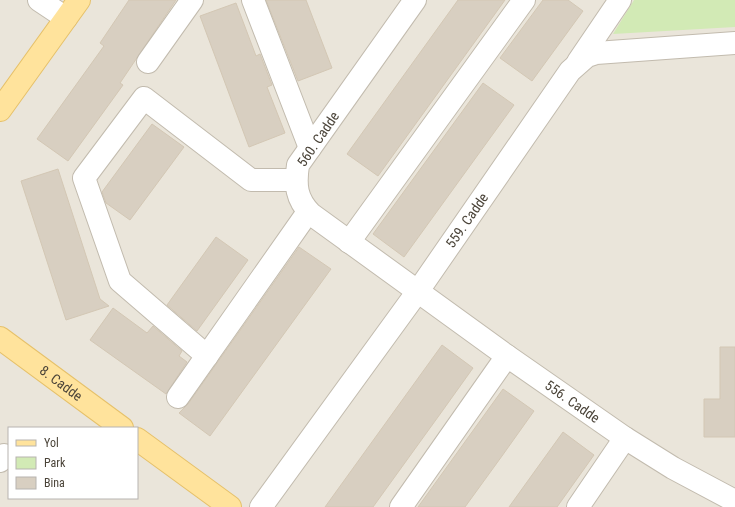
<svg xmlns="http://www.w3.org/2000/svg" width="735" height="507" font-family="'Roboto Condensed',sans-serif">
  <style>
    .residential { fill: #eae5da; fill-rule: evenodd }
    .green { fill: #d2eab5 }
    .building { fill: #d8cfc1; stroke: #d3c7b4 }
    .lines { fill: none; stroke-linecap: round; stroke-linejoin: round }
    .minor-casing { stroke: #c2bbae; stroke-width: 24 }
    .major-casing { stroke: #e6c16a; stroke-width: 24 }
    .minor { stroke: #fff; stroke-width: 22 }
    .major { stroke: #ffe39c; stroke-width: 22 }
    .labels { text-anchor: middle; stroke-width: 4; stroke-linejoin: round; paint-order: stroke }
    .street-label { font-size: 14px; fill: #4b4439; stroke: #fff }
  </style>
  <rect width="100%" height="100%" fill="#f6f3ec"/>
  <!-- residential -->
  <path class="residential" d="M0,0h735v507h-735zM9,428h128v70h-128z"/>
  <!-- green -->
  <path class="green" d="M634,0h101v27l-122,7z"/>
  <!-- building -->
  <g class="building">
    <path d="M129,0h47l-56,83 3,2 -55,76 -31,-22 67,-93 -4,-3z"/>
    <path d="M266,0h40l26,68 -34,13z"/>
    <path d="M458,0h47l-127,176 -31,-22z"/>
    <path d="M543,0h25l15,11 -51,70 -32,-23z"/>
    <path d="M236,3l20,53 4,-2 12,31 -5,2 18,46 -36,14 -49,-131z"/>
    <path d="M483,83l31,22 -110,152 -31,-23z"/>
    <path d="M152,124l32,23 -54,73 -24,-17 -4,-11z"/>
    <path d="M58,169l42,130 9,7 -43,14 -45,-139z"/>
    <path d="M216,237l32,23 -51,71 -30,-26z"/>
    <path d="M299,247l32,22 -121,167 -31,-23 9,-9z"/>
    <path d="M113,308l34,25 6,-7 29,25 -3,5 8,6 -21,32 -76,-54z"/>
    <path d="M442,345l31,23 -30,42 -70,97h-48z"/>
    <path d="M720,347h15v90h-31v-38h16z"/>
    <path d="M503,389l31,22 -32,45 -37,51h-47z"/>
    <path d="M563,432l31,23 -37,52h-48z"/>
  </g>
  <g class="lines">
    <defs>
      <g id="minor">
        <path d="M39,0l27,18"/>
        <path d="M253,0l57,148"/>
        <path id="s1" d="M415,0l-117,165c-3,20 -2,34 13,49l196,142 118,82 48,30 62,33"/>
        <path d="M148,62l44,-62"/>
        <path d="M578,62l42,-62"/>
        <path d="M349,242l175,-242"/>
        <path d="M207,356l-87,-75 -36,-103 60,-80 107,82h44"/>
        <path d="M178,397l130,-185"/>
        <path d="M0,461l4,-6"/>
        <path id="s2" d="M261,507l157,-216 152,-220 17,-15 9,-3 139,-10"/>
        <path d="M401,507l106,-151"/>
        <path d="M578,507l47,-69"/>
      </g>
      <g id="major">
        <path d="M0,110l79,-110"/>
        <path id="s3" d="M0,338l122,90"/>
        <path d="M137,439l93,68"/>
      </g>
    </defs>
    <!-- minor casing -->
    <use href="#minor" class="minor-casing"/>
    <!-- major casing -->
    <use href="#major" class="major-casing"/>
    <!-- minor -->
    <use href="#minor" class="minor"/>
    <!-- major -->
    <use href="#major" class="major"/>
  </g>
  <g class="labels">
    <!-- street labels -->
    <g class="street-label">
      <text transform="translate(318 139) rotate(-56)" y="5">560. Cadde</text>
      <text dy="5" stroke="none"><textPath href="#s2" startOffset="353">559. Cadde</textPath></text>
      <text dy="5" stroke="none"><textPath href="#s3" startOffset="76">8. Cadde</textPath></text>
      <text dy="5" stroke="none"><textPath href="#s1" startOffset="577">556. Cadde</textPath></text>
    </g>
  </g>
  <!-- legend -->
  <rect x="8" y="427" width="130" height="72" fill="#ffffff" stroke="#b7b4b0"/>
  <rect x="16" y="440" width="20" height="6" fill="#ffe39c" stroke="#b7b4b0"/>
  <text x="44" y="447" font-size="12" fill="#4b4439">Yol</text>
  <rect x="16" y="457" width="20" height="12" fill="#d2eab5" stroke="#b7b4b0"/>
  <text x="44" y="467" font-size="12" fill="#4b4439">Park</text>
  <rect x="16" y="477" width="20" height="12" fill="#d8cfc1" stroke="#b7b4b0"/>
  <text x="44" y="487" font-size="12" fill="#4b4439">Bina</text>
</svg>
